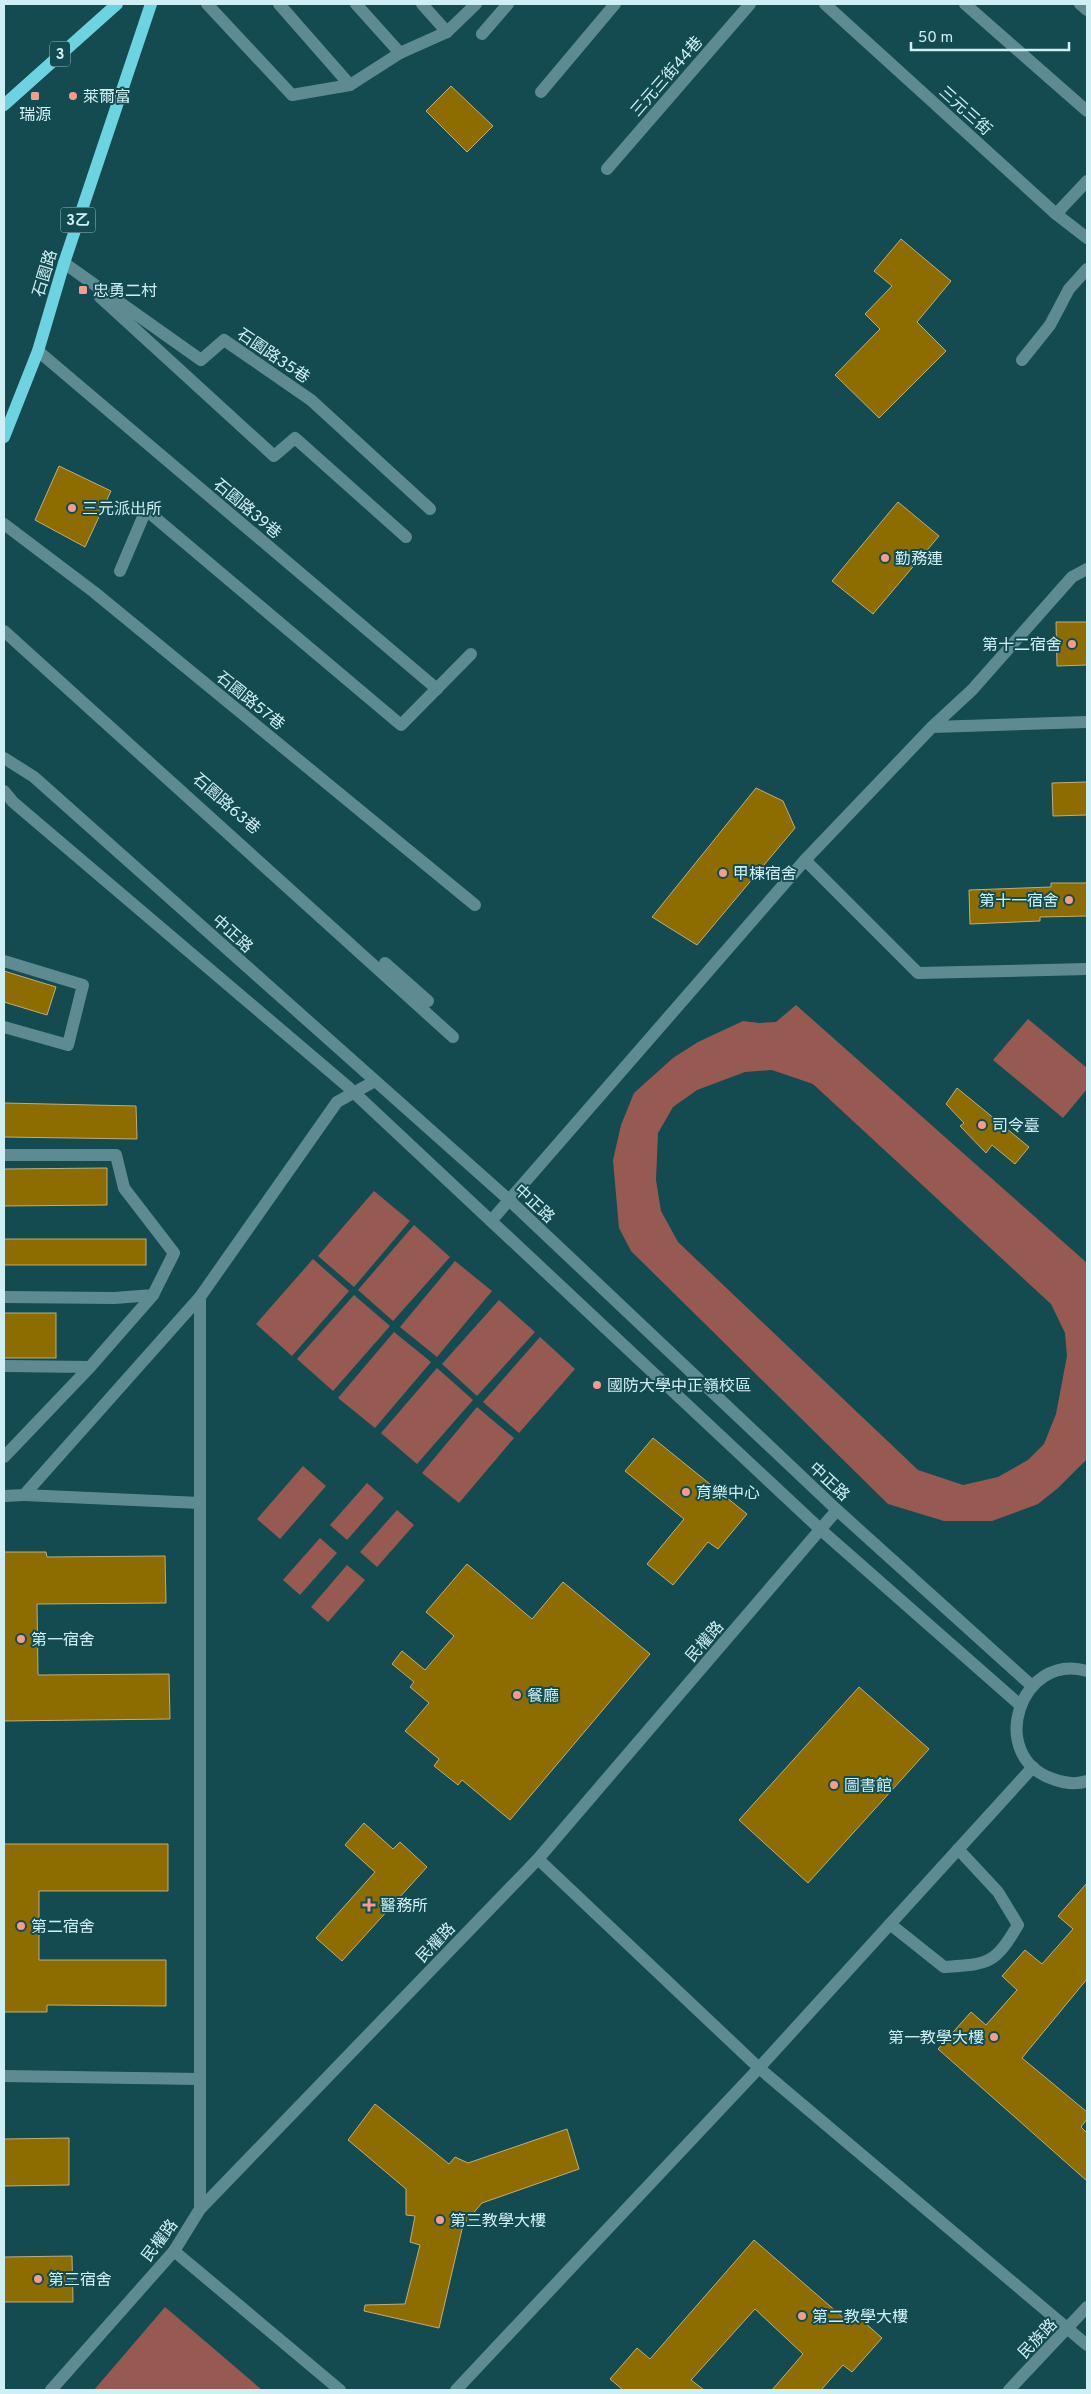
<svg xmlns="http://www.w3.org/2000/svg" width="1091" height="2394" font-family="Overpass,'Noto Sans TC',sans-serif">
  <style>
    .green { fill: #975a53; fill-rule: evenodd }
    .building { fill: #8d6c00; stroke: #c1ac7a }
    .lines { fill: none; stroke-linecap: round; stroke-linejoin: round }
    .minor { stroke: #5e8b92; stroke-width: 12 }
    .major { stroke: #6ed3e0; stroke-width: 12 }
    .poi-dot { fill: #f59c92; stroke: #134b51; stroke-width: 2 }
    .labels { text-anchor: middle; stroke-width: 4; stroke-linejoin: round; paint-order: stroke }
    .shield { fill: #134b51; stroke: #96bec3; stroke-width: 1 }
    .shield-label { font-size: 15px; font-weight: bold; fill: #ceeff4 }
    .street-label { font-size: 16px; fill: #ceeff4; stroke: #134b51 }
    .poi-label { font-size: 16px; fill: #ceeff4; stroke: #134b51; text-anchor: start }
  </style>
  <rect width="100%" height="100%" fill="#134b51"/>
  <!-- green -->
  <g class="green">
    <path d="M796,1005l291,258v196l-29,29 -20,16 -46,17h-48l-56,-17 -257,-253 -12,-23 -6,-68 8,-35 13,-32 39,-35 25,-16 45,-21 16,2 17,-1zM772,1070l41,14 238,220 14,29 2,23 -11,58 -12,30 -16,16 -30,17 -35,8 -45,-15 -240,-228 -17,-31 -5,-31 2,-47 15,-26 24,-17 48,-18z"/>
    <path d="M1028,1019l59,49v21l-24,29 -70,-58z"/>
    <path d="M374,1191l36,30 -56,66 -36,-31z"/>
    <path d="M414,1225l36,32 -57,64 -35,-31z"/>
    <path d="M313,1259l36,32 -57,65 -36,-32z"/>
    <path d="M455,1261l37,30 -55,66 -37,-30z"/>
    <path d="M354,1295l36,31 -57,65 -36,-32z"/>
    <path d="M499,1300l36,32 -58,64 -35,-32z"/>
    <path d="M394,1332l37,30 -56,66 -37,-30z"/>
    <path d="M540,1337l35,32 -56,64 -36,-31z"/>
    <path d="M437,1368l36,32 -56,64 -36,-31z"/>
    <path d="M477,1407l37,31 -55,65 -37,-30z"/>
    <path d="M303,1466l23,20 -46,53 -23,-20z"/>
    <path d="M367,1483l17,15 -37,42 -17,-15z"/>
    <path d="M397,1510l17,15 -37,42 -17,-15z"/>
    <path d="M320,1538l17,15 -37,42 -17,-15z"/>
    <path d="M347,1565l18,15 -37,42 -17,-15z"/>
    <path d="M165,2307l97,83h-168z"/>
  </g>
  <!-- building -->
  <g class="building">
    <path d="M451,86l42,40 -26,26 -41,-41z"/>
    <path d="M901,239l50,42 -34,41 29,29 -67,67 -44,-43 45,-46 -15,-15 27,-28 -18,-15z"/>
    <path d="M59,466l52,25 -26,56 -50,-27z"/>
    <path d="M898,502l41,34 -66,78 -41,-33z"/>
    <path d="M1056,622h31v43l-30,1z"/>
    <path d="M1087,782v33l-34,1 -1,-33z"/>
    <path d="M756,788l27,13 12,27 -98,117 -45,-28z"/>
    <path d="M1051,883h36v33l-47,1v4l-70,3 -1,-34 82,-3z"/>
    <path d="M4,971l52,16 -9,28 -43,-13z"/>
    <path d="M957,1088l72,59 -14,17 -23,-19 -6,8 -26,-27 4,-3 -18,-19z"/>
    <path d="M4,1103l132,3 1,33 -133,-2z"/>
    <path d="M107,1168v37l-103,1v-37z"/>
    <rect x="4" y="1239" width="142" height="26"/>
    <rect x="4" y="1313" width="52" height="45"/>
    <path d="M653,1438l94,76 -29,35 -10,-7 -35,43 -26,-21 37,-45 -59,-48z"/>
    <path d="M4,1552h42l1,5 118,-1 1,47 -129,1 1,71 131,-1 1,45 -166,2z"/>
    <path d="M467,1564l65,55 31,-37 87,72 -140,166 -48,-40 -4,5 -24,-19 5,-7 -34,-28 24,-28 -19,-16 4,-5 -22,-18 10,-13 23,19 29,-34 -28,-24z"/>
    <path d="M859,1687l70,62 -121,134 -69,-63z"/>
    <path d="M364,1823l29,26 7,-7 27,25 -85,94 -26,-23 59,-66 -30,-27z"/>
    <path d="M4,1844h164v47h-129v69h127v46l-119,-1v7h-43z"/>
    <path d="M1087,1883v96l-65,79 65,54v7l-6,8 6,6v48l-149,-132 33,-37 15,13 31,-35 -15,-14 23,-26 17,14 31,-35 -15,-13z"/>
    <path d="M375,2104l74,60 6,-7 13,6 99,-34 12,40 -97,34 -19,22 -24,103 -75,-17 1,-6 40,-1 15,-59 -10,-3 5,-26 -9,-1v-26l-58,-49z"/>
    <path d="M69,2138v47l-65,1v-47z"/>
    <path d="M754,2240l92,80 7,-8 29,26 -30,34 -9,-7 -22,25h-49l31,-36 -48,-45 -64,71 13,10h-81l-13,-11 27,-31 13,11z"/>
    <path d="M72,2256l1,46h-69v-45z"/>
  </g>
  <g class="lines">
    <!-- minor -->
    <g class="minor">
      <path d="M207,4l85,91 58,-10 50,-32 47,-21 29,-28"/>
      <path d="M279,4l71,81"/>
      <path d="M356,4l44,49"/>
      <path d="M422,4l25,28"/>
      <path d="M825,4l231,210 31,24"/>
      <path d="M965,4l122,107"/>
      <path d="M1080,4l7,6"/>
      <path d="M482,34l26,-30"/>
      <path d="M541,92l74,-88"/>
      <path d="M607,169l143,-165"/>
      <path d="M1056,214l31,-33"/>
      <path d="M64,263l137,97 23,-20 87,60 119,109"/>
      <path d="M100,297l174,159 21,-18 111,99"/>
      <path d="M38,351l399,338"/>
      <path d="M1022,360l28,-35 19,-36 18,-20"/>
      <path d="M4,524l90,68 381,313"/>
      <path d="M120,571l26,-61 255,215 70,-71"/>
      <path d="M4,631l449,406"/>
      <path d="M932,727l155,-5"/>
      <path d="M4,758l30,19 474,422 329,311 195,176"/>
      <path d="M4,791l9,11 334,284 474,444 199,175"/>
      <path d="M805,860l113,113 169,-4"/>
      <path d="M4,961l79,24 -15,60 -64,-18"/>
      <path d="M385,963l43,38"/>
      <path d="M4,1155h112l8,33 50,65 -21,42 -39,3 -110,-1"/>
      <path d="M491,1221l314,-361 127,-133 40,-37 100,-113 15,-8"/>
      <path d="M4,1366l86,1"/>
      <path d="M4,1457l86,-90 63,-72"/>
      <path d="M24,1495l176,8"/>
      <path d="M4,1496l20,-1 176,-198"/>
      <path d="M1087,1671c-67,-20 -101,86 -34,108 11,4 23,6 34,2"/>
      <path d="M538,1859l221,209 328,277"/>
      <path d="M890,1924l54,43c45,-3 50,-2 74,-42l-20,-33 -40,-43"/>
      <path d="M4,2076l196,3"/>
      <path d="M200,2209v-912l137,-195 38,-21"/>
      <path d="M174,2251l166,139"/>
      <path d="M51,2390l123,-139 26,-42 338,-350 299,-349"/>
      <path d="M456,2390l303,-322 274,-301"/>
      <path d="M1009,2390l78,-83"/>
    </g>
    <!-- major -->
    <g class="major">
      <path d="M4,105l113,-101"/>
      <path d="M4,437l34,-86 26,-88 87,-259"/>
    </g>
  </g>
  <!-- markers -->
  <g class="poi-dot">
    <rect x="30" y="91" width="10" height="10" rx="2.5"/>
    <circle cx="73" cy="96" r="5"/>
    <rect x="78" y="285" width="10" height="10" rx="2.5"/>
    <circle cx="72" cy="508" r="5"/>
    <circle cx="885" cy="558" r="5"/>
    <circle cx="1072" cy="644" r="5"/>
    <circle cx="723" cy="873" r="5"/>
    <circle cx="1069" cy="900" r="5"/>
    <circle cx="982" cy="1125" r="5"/>
    <circle cx="597" cy="1385" r="5"/>
    <circle cx="686" cy="1492" r="5"/>
    <circle cx="21" cy="1639" r="5"/>
    <circle cx="517" cy="1695" r="5"/>
    <circle cx="834" cy="1785" r="5"/>
    <path d="M366.5 1897.5h5v5h5v5h-5v5h-5v-5h-5v-5h5z"/>
    <circle cx="21" cy="1926" r="5"/>
    <circle cx="994" cy="2037" r="5"/>
    <circle cx="440" cy="2220" r="5"/>
    <circle cx="38" cy="2279" r="5"/>
    <circle cx="802" cy="2316" r="5"/>
  </g>
  <g class="labels">
    <!-- shield labels -->
    <g class="shield">
      <rect x="50" y="41.5" width="20" height="25" rx="4"/>
      <rect x="60.5" y="207.5" width="35" height="25" rx="4"/>
    </g>
    <g class="shield-label">
      <text x="60" y="59">3</text>
      <text x="78" y="225">3乙</text>
    </g>
    <!-- street labels -->
    <g class="street-label">
      <text transform="translate(666 76) rotate(-49)" y="6">三元三街44巷</text>
      <text transform="translate(966 110) rotate(42)" y="6">三元三街</text>
      <text transform="translate(44 273) rotate(-73)" y="6">石園路</text>
      <text transform="translate(274 355) rotate(34)" y="6">石園路35巷</text>
      <text transform="translate(248 508) rotate(40)" y="6">石園路39巷</text>
      <text transform="translate(251 700) rotate(39)" y="6">石園路57巷</text>
      <text transform="translate(227 803) rotate(41)" y="6">石園路63巷</text>
      <text transform="translate(233 933) rotate(42)" y="6">中正路</text>
      <text transform="translate(535 1203) rotate(43)" y="6">中正路</text>
      <text transform="translate(830 1481) rotate(43)" y="6">中正路</text>
      <text transform="translate(704 1641) rotate(-49)" y="6">民權路</text>
      <text transform="translate(435 1942) rotate(-46)" y="6">民權路</text>
      <text transform="translate(159 2240) rotate(-53)" y="6">民權路</text>
      <text transform="translate(1037 2338) rotate(-46)" y="6">民族路</text>
    </g>
    <!-- poi labels -->
    <g class="poi-label">
      <text x="83" y="102">萊爾富</text>
      <text x="35" y="120" text-anchor="middle">瑞源</text>
      <text x="93" y="296">忠勇二村</text>
      <text x="82" y="514">三元派出所</text>
      <text x="895" y="564">勤務連</text>
      <text x="1062" y="650" text-anchor="end">第十二宿舍</text>
      <text x="733" y="879">甲棟宿舍</text>
      <text x="1059" y="906" text-anchor="end">第十一宿舍</text>
      <text x="992" y="1131">司令臺</text>
      <text x="607" y="1391">國防大學中正嶺校區</text>
      <text x="696" y="1498">育樂中心</text>
      <text x="31" y="1645">第一宿舍</text>
      <text x="527" y="1701">餐廳</text>
      <text x="844" y="1791">圖書館</text>
      <text x="380" y="1911">醫務所</text>
      <text x="31" y="1932">第二宿舍</text>
      <text x="984" y="2043" text-anchor="end">第一教學大樓</text>
      <text x="450" y="2226">第三教學大樓</text>
      <text x="48" y="2285">第三宿舍</text>
      <text x="812" y="2322">第二教學大樓</text>
    </g>
  </g>
  <!-- border -->
  <rect width="1091" height="2394" fill="none" stroke="#ceeff4" stroke-width="10"/>
  <!-- scale -->
  <path d="M911 42v8h158v-8" fill="none" stroke="#ceeff4" stroke-width="2.5"/>
  <text x="918" y="42" font-size="15" fill="#ceeff4" stroke="#134b51" stroke-width="4" paint-order="stroke">50 m</text>
</svg>
